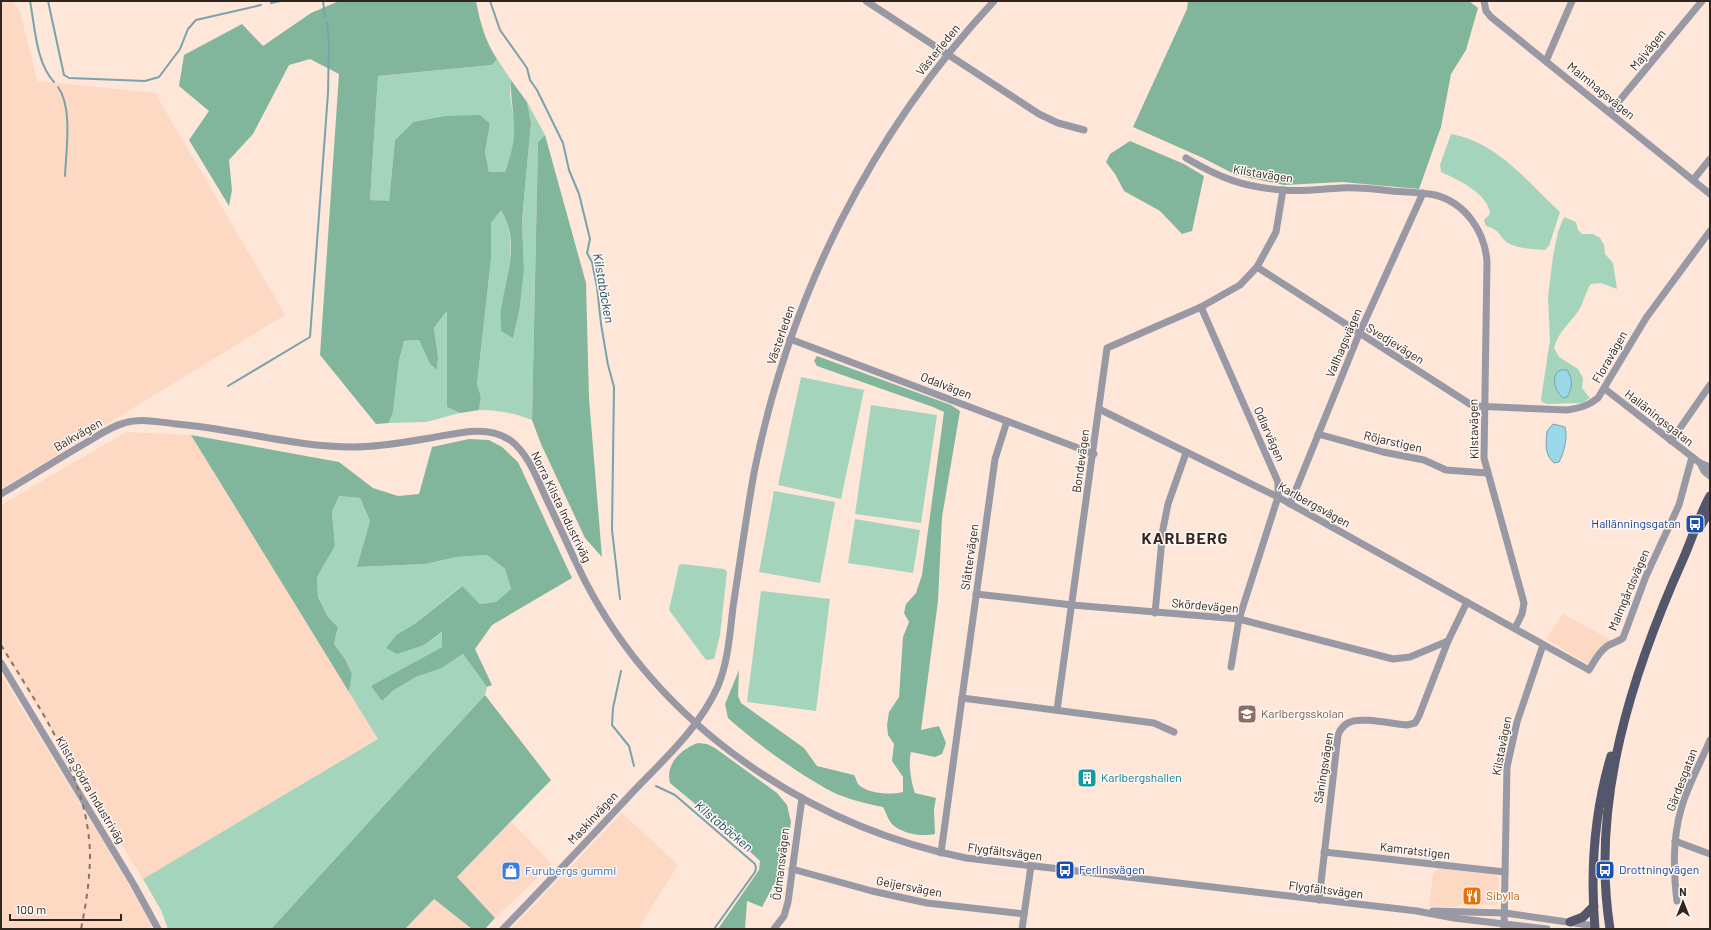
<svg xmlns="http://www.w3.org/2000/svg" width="1711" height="930" font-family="Barlow,sans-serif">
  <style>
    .built { fill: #fdd8c3 }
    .green { fill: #a4d5bc }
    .forest { fill: #82b69c }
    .water { fill: #9ad7e9; stroke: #7aa2ac }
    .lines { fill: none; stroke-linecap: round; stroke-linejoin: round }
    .stream { stroke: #7aa2ac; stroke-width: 2 }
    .minor { stroke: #9899a5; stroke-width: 7 }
    .major { stroke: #54566b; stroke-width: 9 }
    .rail { stroke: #84746a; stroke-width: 2; stroke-dasharray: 5 5; stroke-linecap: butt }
    .labels { text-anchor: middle; stroke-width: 3; stroke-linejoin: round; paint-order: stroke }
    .street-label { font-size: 12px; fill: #31261f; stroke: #fdf7f4 }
    .transit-label { font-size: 12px; fill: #164399; stroke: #fdf7f4; text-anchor: start }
    .education-label { font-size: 12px; fill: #785e54; stroke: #fdf7f4; text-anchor: start }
    .culture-label { font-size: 12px; fill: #0d838f; stroke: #fdf7f4; text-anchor: start }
    .shop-label { font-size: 12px; fill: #366cbe; stroke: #fdf7f4; text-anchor: start }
    .food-label { font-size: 12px; fill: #c56008; stroke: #fdf7f4; text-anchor: start }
    .water-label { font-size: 13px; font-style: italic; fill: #1e505e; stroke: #fdf7f4 }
    .district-label { font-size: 16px; font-weight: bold; letter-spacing: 1px; fill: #31261f; stroke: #fdf7f4 }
  </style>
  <rect width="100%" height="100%" fill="#fee6d8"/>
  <!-- built -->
  <g class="built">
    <path d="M1,1h12l7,11 17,69 118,12 130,222 -284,174z"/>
    <path d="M126,432l65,3 187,304 -235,140 -142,-231v-143z"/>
    <path d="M1563,614l48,26 -18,27 -47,-28z"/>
    <path d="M1,674l106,174 42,71 3,10h-151z"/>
    <path d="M622,813l56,52 -40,64h-127z"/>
    <path d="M511,822l41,42 -57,54 -38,-41z"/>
    <path d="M1439,868l57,7 3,3 -2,27 -36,-1 -6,3 -26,-1 4,-32z"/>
    <path d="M434,899l38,30h-67z"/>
  </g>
  <!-- green -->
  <g class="green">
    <path d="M497,59l14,21 -1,15 5,31 -2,23 -8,23h-16l-4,-20 5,-28 -46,-8 -31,6 -18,18 -6,62 -19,-2 8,-124 114,-11z"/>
    <path d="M527,102l18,33 -7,7 -6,278c-18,-7 -34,-10 -53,-10l2,-13 -4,-13 14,-124v-37l10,-14c18,35 7,65 0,101l19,-4 4,-35 -2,-51 9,-97z"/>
    <path d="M1451,134c46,8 77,48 109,78l-11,34 -4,4c-12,-1 -27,-1 -37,-7 -10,-7 -7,-13 -22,-17l-2,-6 6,-6c-1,-20 -33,-35 -49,-42l-1,-7z"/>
    <path d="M1564,217l12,5 2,8 4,4h11l7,4 4,7 1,9 8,9 4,26 -16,-6 -10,1c-6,8 -7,18 -12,26 -9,13 -21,22 -25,38l5,9 19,12 5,9 -1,10 8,10 -8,5 -35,1 -5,-2 -1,-3 9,-59 -2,-43 5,-41 5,-24z"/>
    <path d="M448,310l-1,97 13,6 -34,9 -37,1 4,-11 6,-51 5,-20 15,-1 11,24 7,6 1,-13 -4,-29z"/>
    <path d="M801,377l63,13 -23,109 -63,-14z"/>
    <path d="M871,405l66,10 -16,108 -66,-9z"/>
    <path d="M774,491l61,11 -15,81 -61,-11z"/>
    <path d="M339,496l21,2 10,23 -12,46 67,-3 32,-7 30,-2 18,14 6,20 -15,13 -16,2 -19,-18 -45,37 -20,12 -9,13 37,-3 19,-13 -1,15 -70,39 10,15 12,-11 22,-13 26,-9 21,-14 24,33 -2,8 -214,234h-103l-7,-19 -18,-31 235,-140 -29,-47 3,-18 -7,-15 -11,-15 4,-17 -10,-10 -10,-20 -1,-20 18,-31 -3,-34z"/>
    <path d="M855,519l65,11 -7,43 -65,-10z"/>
    <path d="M682,564l42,5 3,3 -7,63 -6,24 -8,1 -37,-50 10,-45z"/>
    <path d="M761,591l69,8 -14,112 -69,-9z"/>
  </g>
  <!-- forest -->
  <g class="forest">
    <path d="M339,1h137c4,21 9,40 21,58l-5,6 -114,11 -8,124 19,1 6,-61 18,-18 31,-6 36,-1 10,9 -5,28 4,20h16c5,-15 10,-29 9,-45 0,-16 -4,-31 -3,-47l16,22 4,21 -9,97 2,51 -4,35 -7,32 -12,-7c0,-7 -1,-14 0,-21 5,-36 20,-66 0,-100l-10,13v37l-14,124 4,13 -2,13 -19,3 -13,-6v-96l-13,17 4,29 -1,13 -7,-6 -11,-24 -15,1 -5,20 -6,51 -4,11 -13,1 -56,-69 19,-281 -29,-15 -21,6 -36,69 -24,26 3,30 -3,16 -40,-66 20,-29 -30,-25 5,-31 58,-31 21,22 48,-33z"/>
    <path d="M1188,1h281l9,7 -12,42 -15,24 -10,53 -22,62 -77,-7 -58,3 -48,-10 -33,-17 -70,-31 54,-118z"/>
    <path d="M545,135l41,148 3,115 13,159 -17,-19 -44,-94 -9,-24 6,-278z"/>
    <path d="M1130,141l54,23 20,12 -12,55 -10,3 -22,-23 -36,-20 -9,-17 -9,-12 4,-8z"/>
    <path d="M817,356l134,49 9,6 -18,106 -4,84 -17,129 18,-4 7,17 -4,11 -7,3 -24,-5c-3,10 0,30 4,41l21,5 -2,11 1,25c-13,3 -33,0 -43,-10 -4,-4 -6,-12 -9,-17 -20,-4 -41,-9 -58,-19 -33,-19 -69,-45 -97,-70l-3,-14 14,-34 -1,26 3,7 63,45 13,18 37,9c2,3 3,9 6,11 11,8 30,9 43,6v-15l-11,-16 2,-17 -6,-9 -1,-10 2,-13 10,-15 4,-60 6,-15 -5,-9 2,-9 10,-11 6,-18 22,-163 -11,-5 -116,-41 -3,-5z"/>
    <path d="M191,435l148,27 34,26 25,8 21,-2 13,-47 37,-8 20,1 13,7 16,15 54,116 -80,47 -17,24 17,36 -5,2 -24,-33 -21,14 -26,9 -22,13 -12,11 -11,-15 71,-39v-15l-18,13 -27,9 -11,-6 10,-13 20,-12 46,-37 18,18 16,-2 15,-13 -6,-20 -18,-14 -30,2 -32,7 -68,3 13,-46 -10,-23 -21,-2 -7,16 3,34 -18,31 1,20 10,20 10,10 -4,17 11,15 7,15 -3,18z"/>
    <path d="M485,695l66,85 -94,97 38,41 -10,11h-13l-38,-30 -29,30h-134z"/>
    <path d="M698,743l9,1 8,4 62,45 10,12 4,17 -6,42 -23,43 -15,-6 -2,28h-27l41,-59 1,-9 -30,-28 -60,-50c-5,-19 11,-34 28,-40z"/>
  </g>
  <!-- water -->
  <g class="water">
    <path d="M1560,370h7c6,9 6,17 0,27l-4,1c-8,-7 -13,-21 -3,-28z"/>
    <path d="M1553,424l12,3c3,10 -1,26 -6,35l-5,1c-10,-9 -8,-19 -7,-32z"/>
  </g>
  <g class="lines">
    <!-- stream -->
    <g class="stream">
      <path d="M30,1c5,26 6,62 24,81"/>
      <path d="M48,1l16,74 5,3 76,3 14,-4 21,-28 8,-20 8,-9 65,-15"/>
      <path d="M323,1l2,15"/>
      <path d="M490,1l10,29 27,38 3,12 7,10 26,53 6,27 10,24 11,45 -3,14 5,9 5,25 4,37 7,41 6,22 -2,143 8,69"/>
      <path d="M271,3l9,-2"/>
      <path d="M58,87c15,21 8,63 7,89"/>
      <path d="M228,386l82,-49 18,-244 1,-51 -2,-19"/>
      <path d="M621,671l-8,37 -1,17 17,21 5,20"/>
      <path d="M656,786l19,9 80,69 1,4 -1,4 -41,57"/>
    </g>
    <!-- minor -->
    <g class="minor">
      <path d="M866,1l173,113 19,9 26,7"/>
      <path d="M1484,1l2,10 5,6 219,177"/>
      <path d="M1546,61l26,-60"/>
      <path d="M1610,112l92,-111"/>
      <path d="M1186,158c34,20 57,29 97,32 19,2 38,-1 58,-2 17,-1 34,1 51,3 14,1 29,1 43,4 31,8 50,37 52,67l-3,196 40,145 -2,11 -7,14"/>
      <path d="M1693,180l17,-21"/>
      <path d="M1257,267l216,139 94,4c13,-2 21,-4 31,-12l48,-80 64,-87"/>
      <path d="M1201,307l77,175v15l-39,122 -8,48"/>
      <path d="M790,339l304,115"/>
      <path d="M1605,389l95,74 10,4"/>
      <path d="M1099,409l179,88 311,173c5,-8 9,-17 17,-23 5,-4 12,-5 17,-9l23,-62 33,-71 13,-48"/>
      <path d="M1007,421l-12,38 -33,239 192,25 20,9"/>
      <path d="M1318,434l65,18 41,8 22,10 41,3"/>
      <path d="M1671,441l39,-56"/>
      <path d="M1700,463l4,8 6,5"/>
      <path d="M1,494c27,-16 54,-33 81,-49 13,-7 27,-18 42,-22 17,-5 36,-1 53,1 59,5 117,23 176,23 24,0 48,-4 71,-8 28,-4 61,-16 86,1 19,14 28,41 37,60 13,27 25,55 38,81 75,145 223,245 381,277l451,53 37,7 93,11"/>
      <path d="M1290,504l69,-170 64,-141"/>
      <path d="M976,594l96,11 167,14 154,40 17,-2 38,-16"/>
      <path d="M1155,613l8,-84 5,-25 18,-51"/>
      <path d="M1,663l133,222 24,44"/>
      <path d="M1057,710l50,-362 94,-41 39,-22 17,-18 19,-35 7,-42"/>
      <path d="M1675,841l35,13"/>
      <path d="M1324,852l181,20"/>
      <path d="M941,853l21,-155"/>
      <path d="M792,869l80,22 55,12 97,11"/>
      <path d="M1319,900l19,-165c2,-5 4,-9 10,-12 11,-7 45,1 59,2l8,-2 4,-7 29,-75 19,-39"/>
      <path d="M1677,901c-4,-31 -4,-66 5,-95 7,-23 19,-44 28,-66"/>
      <path d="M1433,911l72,2 90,13"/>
      <path d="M503,929c43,-44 85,-89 127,-134 31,-33 69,-66 88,-109 10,-24 12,-53 15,-79 7,-45 13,-90 21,-134 35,-176 117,-340 240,-472"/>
      <path d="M774,929l10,-13 4,-14 14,-104"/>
      <path d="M1022,929l9,-63"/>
      <path d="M1504,929l3,-162 10,-45 26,-77"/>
    </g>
    <!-- major -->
    <g class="major">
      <path d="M1700,527l10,-17"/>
      <path d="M1570,922l13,-5 11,-11"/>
      <path d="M1595,929c-5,-59 -1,-116 16,-173"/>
      <path d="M1610,929c-20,-128 22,-256 74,-372 9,-21 15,-41 26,-61"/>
    </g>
    <!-- rail -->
    <path class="rail" d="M1,645c39,64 87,131 89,209 0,25 -4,50 -9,75"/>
  </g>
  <!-- icons -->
  <defs>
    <symbol id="bus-square" viewBox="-11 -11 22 22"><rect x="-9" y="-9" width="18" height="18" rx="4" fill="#1a4fb4" stroke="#fdf7f4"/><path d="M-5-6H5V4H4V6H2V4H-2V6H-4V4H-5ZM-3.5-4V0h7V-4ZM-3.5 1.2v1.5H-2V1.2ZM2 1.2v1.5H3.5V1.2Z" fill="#fff"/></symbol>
    <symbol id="school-square" viewBox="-11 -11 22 22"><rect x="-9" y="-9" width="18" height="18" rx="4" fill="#8d6e63" stroke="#fdf7f4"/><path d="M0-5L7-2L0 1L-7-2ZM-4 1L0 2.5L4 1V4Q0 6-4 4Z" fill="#fff"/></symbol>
    <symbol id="building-square" viewBox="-11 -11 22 22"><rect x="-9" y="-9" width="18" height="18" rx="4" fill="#0f9aa8" stroke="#fdf7f4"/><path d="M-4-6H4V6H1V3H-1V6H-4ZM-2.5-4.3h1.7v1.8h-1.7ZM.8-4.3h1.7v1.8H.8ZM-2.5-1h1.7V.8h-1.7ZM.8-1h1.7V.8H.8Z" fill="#fff"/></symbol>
    <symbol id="shop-square" viewBox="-11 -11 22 22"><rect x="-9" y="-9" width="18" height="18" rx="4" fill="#3f7fe0" stroke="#fdf7f4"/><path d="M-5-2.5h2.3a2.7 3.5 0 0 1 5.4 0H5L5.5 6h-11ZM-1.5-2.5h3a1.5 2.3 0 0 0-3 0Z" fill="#fff"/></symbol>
    <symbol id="restaurant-square" viewBox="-11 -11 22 22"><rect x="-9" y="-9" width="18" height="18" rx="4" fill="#e8710a" stroke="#fdf7f4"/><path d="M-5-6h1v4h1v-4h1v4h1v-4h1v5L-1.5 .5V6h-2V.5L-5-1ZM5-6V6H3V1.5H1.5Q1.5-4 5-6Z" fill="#fff"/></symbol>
  </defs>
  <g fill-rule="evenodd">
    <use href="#bus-square" x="1684" y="513" width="22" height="22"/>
    <use href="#school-square" x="1236" y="703" width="22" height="22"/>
    <use href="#building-square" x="1076" y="767" width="22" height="22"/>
    <use href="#bus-square" x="1054" y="859" width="22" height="22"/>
    <use href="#bus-square" x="1594" y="859" width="22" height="22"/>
    <use href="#shop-square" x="500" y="860" width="22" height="22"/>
    <use href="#restaurant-square" x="1461" y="885" width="22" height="22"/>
  </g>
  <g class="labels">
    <!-- street labels -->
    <g class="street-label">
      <text transform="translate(938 50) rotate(-51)" y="4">Västerleden</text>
      <text transform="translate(1648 50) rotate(-51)" y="4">Majvägen</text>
      <text transform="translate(1601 91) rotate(39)" y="4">Malmhagsvägen</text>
      <text transform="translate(1263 174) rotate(9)" y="4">Kilstavägen</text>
      <text transform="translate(781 335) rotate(-71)" y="4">Västerleden</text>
      <text transform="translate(1344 343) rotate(-67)" y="4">Vallhagsvägen</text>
      <text transform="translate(1395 344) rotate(32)" y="4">Svedjevägen</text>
      <text transform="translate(1610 357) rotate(-60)" y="4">Floravägen</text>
      <text transform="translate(946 386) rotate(21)" y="4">Odalvägen</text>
      <text transform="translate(1659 418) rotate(38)" y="4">Halläningsgatan</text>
      <text transform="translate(1474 429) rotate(-91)" y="4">Kilstavägen</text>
      <text transform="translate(1269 434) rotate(66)" y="4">Odlarvägen</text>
      <text transform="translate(78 435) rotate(-30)" y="4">Balkvägen</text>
      <text transform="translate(1393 442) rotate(13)" y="4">Röjarstigen</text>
      <text transform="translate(1081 461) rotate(-82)" y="4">Bondevägen</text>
      <text transform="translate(1314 505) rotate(29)" y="4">Karlbergsvägen</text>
      <text transform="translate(561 507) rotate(64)" y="4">Norra Kilsta Industriväg</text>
      <text transform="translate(970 557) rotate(-82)" y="4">Slåttervägen</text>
      <text transform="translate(1629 590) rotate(-67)" y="4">Malmgårdsvägen</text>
      <text transform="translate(1205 606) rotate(5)" y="4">Skördevägen</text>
      <text transform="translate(1502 746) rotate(-79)" y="4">Kilstavägen</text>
      <text transform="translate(1324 768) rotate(-81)" y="4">Såningsvägen</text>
      <text transform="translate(1682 780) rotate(-69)" y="4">Gärdesgatan</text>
      <text transform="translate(90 790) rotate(59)" y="4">Kilsta Södra Industriväg</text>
      <text transform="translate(593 818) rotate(-47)" y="4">Maskinvägen</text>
      <text transform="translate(1415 851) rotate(7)" y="4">Kamratstigen</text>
      <text transform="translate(1005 852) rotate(7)" y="4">Flygfältsvägen</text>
      <text transform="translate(781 864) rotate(-83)" y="4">Ödmansvägen</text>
      <text transform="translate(909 887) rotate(11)" y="4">Geijersvägen</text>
      <text transform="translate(1326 890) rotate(7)" y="4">Flygfältsvägen</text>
    </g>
    <!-- transit labels -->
    <g class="transit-label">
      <text x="1681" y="528" text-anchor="end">Hallänningsgatan</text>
      <text x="1079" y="874">Ferlinsvägen</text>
      <text x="1619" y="874">Drottningvägen</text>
    </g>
    <!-- education labels -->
    <g class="education-label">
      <text x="1261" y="718">Karlbergsskolan</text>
    </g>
    <!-- culture labels -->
    <g class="culture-label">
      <text x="1101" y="782">Karlbergshallen</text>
    </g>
    <!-- shop labels -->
    <g class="shop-label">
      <text x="525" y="875">Furubergs gummi</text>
    </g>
    <!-- food labels -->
    <g class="food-label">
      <text x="1486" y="900">Sibylla</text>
    </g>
    <!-- water labels -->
    <g class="water-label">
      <text transform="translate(604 288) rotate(80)" y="5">Kilstabäcken</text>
      <text transform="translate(724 826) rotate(40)" y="5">Kilstabäcken</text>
    </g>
    <!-- district labels -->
    <g class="district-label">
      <text x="1185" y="544">KARLBERG</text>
    </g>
  </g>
  <!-- border -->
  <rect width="1711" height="930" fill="none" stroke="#31261f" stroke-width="4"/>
  <!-- north arrow -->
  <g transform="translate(1683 902)" stroke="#fdf7f4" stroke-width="3" paint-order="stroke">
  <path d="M0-3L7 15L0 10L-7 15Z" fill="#31261f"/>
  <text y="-6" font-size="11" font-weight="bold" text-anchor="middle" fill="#31261f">N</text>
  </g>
  <!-- scale -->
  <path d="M10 914v6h111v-6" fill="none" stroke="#31261f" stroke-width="2"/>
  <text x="16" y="914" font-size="12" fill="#31261f" stroke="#fdf7f4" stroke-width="3" paint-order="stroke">100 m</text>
</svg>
